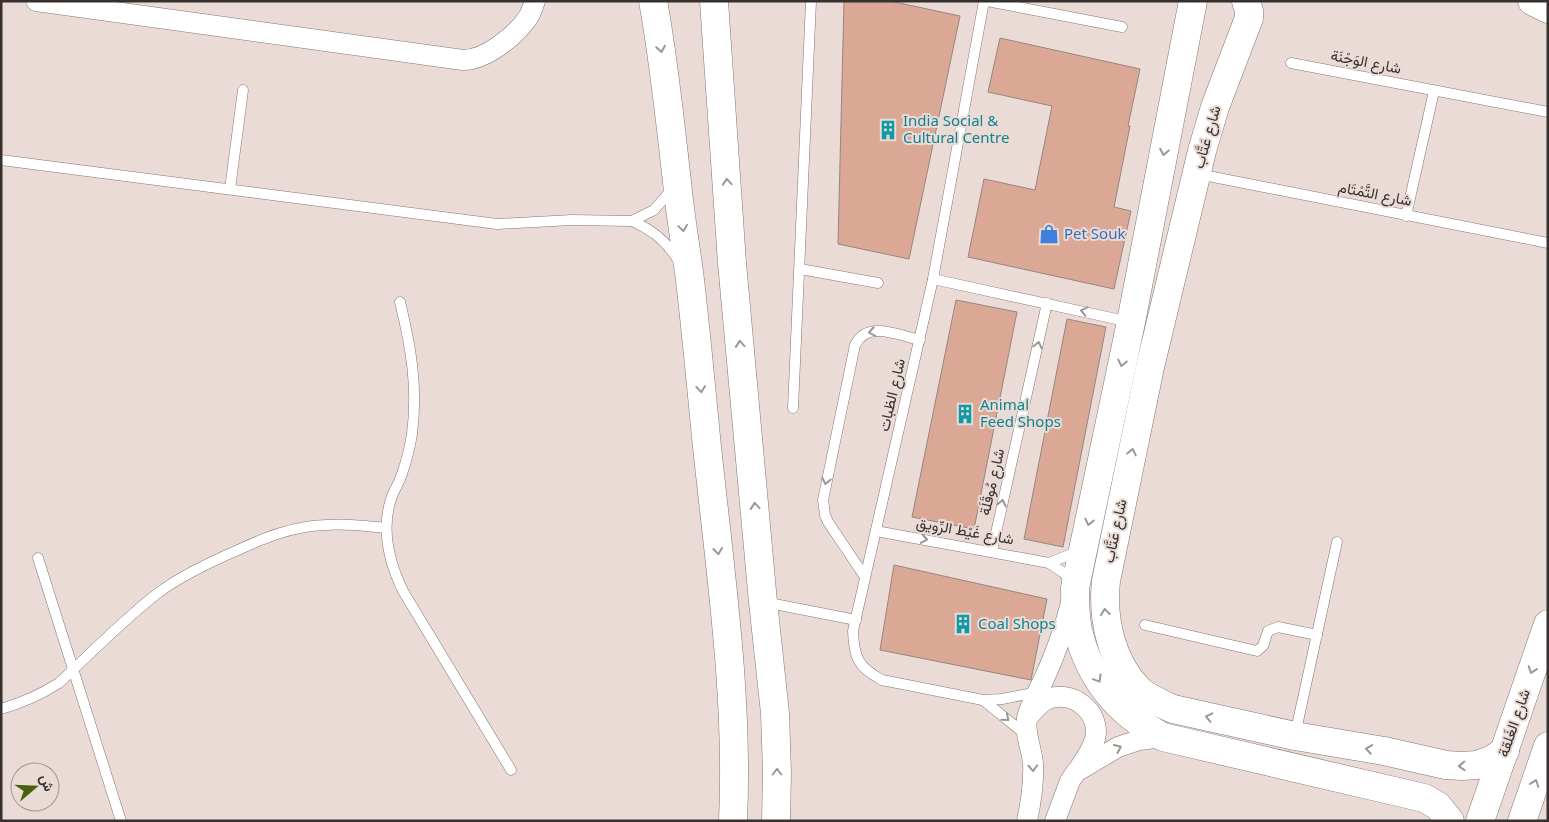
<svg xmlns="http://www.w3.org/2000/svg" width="1549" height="822" font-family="'Noto Sans',Vazirmatn,sans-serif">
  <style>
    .building { fill: #dba896; stroke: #948681 }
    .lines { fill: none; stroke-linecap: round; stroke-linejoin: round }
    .lane-casing { stroke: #847672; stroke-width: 11 }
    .street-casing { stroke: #847672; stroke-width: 21 }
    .secondary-casing { stroke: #847672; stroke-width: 29 }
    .primary-casing { stroke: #847672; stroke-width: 29 }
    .lane { stroke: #fff; stroke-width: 10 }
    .street { stroke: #fff; stroke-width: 20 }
    .secondary { stroke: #fff; stroke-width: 28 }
    .primary { stroke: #fff; stroke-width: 28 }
    .oneway { stroke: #9a9896 }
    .labels { text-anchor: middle; stroke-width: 4; stroke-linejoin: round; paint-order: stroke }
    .street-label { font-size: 15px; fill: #36302e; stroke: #eadbd6 }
    .culture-label { font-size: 15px; fill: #0d838f; stroke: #eadbd6; text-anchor: start }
    .shop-label { font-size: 15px; fill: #366cbe; stroke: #eadbd6; text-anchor: start }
  </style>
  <rect width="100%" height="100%" fill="#eadbd6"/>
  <!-- building -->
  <g class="building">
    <path d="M844,1h46l70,15 -51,243 -71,-15z"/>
    <path d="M1000,38l140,31 -12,57h2l-16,81 17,4 -17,78 -146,-32 16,-78 51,11 17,-84 -64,-14z"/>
    <path d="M956,300l61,12 -43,217 -62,-12z"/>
    <path d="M1067,319l39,8 -43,220 -39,-8z"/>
    <path d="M894,565l153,34 -16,81 -151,-30z"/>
  </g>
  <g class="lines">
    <defs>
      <g id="lane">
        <path d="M984,1l-51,278 -80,352c1,27 5,36 29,49l101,20 19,-1 36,-7"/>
        <path d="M987,1l135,26"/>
        <path d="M1291,63l257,49"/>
        <path d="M1,160l496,64 75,-4 60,1 22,-11 19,-22"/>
        <path d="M1198,174l350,69"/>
        <path d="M230,189l13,-99"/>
        <path d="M1406,216l28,-125"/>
        <path d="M632,221c21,9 36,21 47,41"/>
        <path d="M800,269l78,14"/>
        <path d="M933,279l197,43"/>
        <path d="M400,302c11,45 18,85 12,132 -2,13 -6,28 -10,40 -3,9 -8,16 -11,25 -10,31 -2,63 12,92l108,179"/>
        <path d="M793,408l18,-407"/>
        <path d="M876,531l173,32 15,10 7,10"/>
        <path d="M992,551l55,-248"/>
        <path d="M38,558l83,263"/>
        <path d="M1049,563l30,-12"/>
        <path d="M865,577l-37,-55 -3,-7 -2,-15 32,-155c12,-25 43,-10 65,-5"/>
        <path d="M764,602l92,18"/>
        <path d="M1145,625l112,26 6,-5 5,-15 10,-4 39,8"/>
        <path d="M983,700l42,34"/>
        <path d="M1,709c21,-6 39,-14 58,-26 32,-30 64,-63 99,-90 24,-18 52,-31 80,-43 28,-13 56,-24 87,-25 21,-2 41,1 61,3"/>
        <path d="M1295,735l42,-193"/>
      </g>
      <g id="street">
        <path d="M36,1l427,59c23,0 54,-25 66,-44 2,-4 4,-10 6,-15"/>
        <path d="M1029,716c5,-6 10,-12 17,-16 25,-12 56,12 49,39 -3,10 -9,19 -15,28"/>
        <path d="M1027,821c4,-19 7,-38 6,-57 -1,-16 -9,-30 -6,-46 3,-14 11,-26 17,-39 11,-24 20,-49 27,-76"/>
        <path d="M1055,821l15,-40 6,-9 42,-25 21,-7 24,-3"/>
      </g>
      <g id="secondary">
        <path d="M653,1c11,60 17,120 24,181 3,33 9,65 13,98 6,52 11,105 16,157 13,127 33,256 27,384"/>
        <path d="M714,1l18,262 31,339 12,111 2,60 -1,48"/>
        <path d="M1193,1l-62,321 -56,266c0,14 0,28 3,42 11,49 42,84 85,107l261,61 14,8 12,15"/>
        <path d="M1246,1l3,10v7l-34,89 -13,44 -52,216 -44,214c-4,37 5,81 33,109 9,8 23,14 34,19l122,27 89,15 62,14 16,1 15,-1 14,-5 14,-9"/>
        <path d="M1480,821l68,-197"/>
        <path d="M1522,821l26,-75"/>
      </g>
      <path id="primary" d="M1532,1l16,8"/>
    </defs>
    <!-- lane casing -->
    <use href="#lane" class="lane-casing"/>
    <!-- street casing -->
    <use href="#street" class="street-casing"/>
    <!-- secondary casing -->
    <use href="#secondary" class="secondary-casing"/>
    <!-- primary casing -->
    <use href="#primary" class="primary-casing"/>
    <!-- lane -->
    <use href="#lane" class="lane"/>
    <!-- street -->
    <use href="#street" class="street"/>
    <!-- secondary -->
    <use href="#secondary" class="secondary"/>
    <!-- primary -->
    <use href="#primary" class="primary"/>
  </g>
  <!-- one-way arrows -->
  <defs><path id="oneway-chevron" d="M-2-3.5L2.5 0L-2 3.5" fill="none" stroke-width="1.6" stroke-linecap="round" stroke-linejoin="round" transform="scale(1.25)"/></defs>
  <g class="oneway">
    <use href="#oneway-chevron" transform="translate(661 49) rotate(81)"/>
    <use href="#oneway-chevron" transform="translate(1164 152) rotate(101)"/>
    <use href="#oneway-chevron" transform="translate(727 182) rotate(-94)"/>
    <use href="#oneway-chevron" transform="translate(683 228) rotate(82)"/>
    <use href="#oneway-chevron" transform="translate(1084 311) rotate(-167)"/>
    <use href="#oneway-chevron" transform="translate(872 332) rotate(170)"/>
    <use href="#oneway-chevron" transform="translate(740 344) rotate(-95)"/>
    <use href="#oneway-chevron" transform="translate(1038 345) rotate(-77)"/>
    <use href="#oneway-chevron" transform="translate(1122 363) rotate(102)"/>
    <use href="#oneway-chevron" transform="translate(701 389) rotate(84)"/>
    <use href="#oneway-chevron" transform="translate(1132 452) rotate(-78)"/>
    <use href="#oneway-chevron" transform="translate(826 481) rotate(102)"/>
    <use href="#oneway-chevron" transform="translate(1002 503) rotate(-77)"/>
    <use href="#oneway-chevron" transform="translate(755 506) rotate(-95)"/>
    <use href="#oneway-chevron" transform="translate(1089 522) rotate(102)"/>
    <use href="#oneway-chevron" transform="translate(924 539) rotate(10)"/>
    <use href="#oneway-chevron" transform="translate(718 551) rotate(84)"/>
    <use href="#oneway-chevron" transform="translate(1105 612) rotate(-97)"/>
    <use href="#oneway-chevron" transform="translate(1532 670) rotate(109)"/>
    <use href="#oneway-chevron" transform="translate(1098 679) rotate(59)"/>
    <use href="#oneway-chevron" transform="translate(1209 717) rotate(-167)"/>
    <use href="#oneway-chevron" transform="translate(1006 718) rotate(39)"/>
    <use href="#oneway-chevron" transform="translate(1118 748) rotate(-24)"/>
    <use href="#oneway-chevron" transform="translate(1369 749) rotate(-171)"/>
    <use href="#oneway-chevron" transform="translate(1462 766) rotate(178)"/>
    <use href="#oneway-chevron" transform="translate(1033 768) rotate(87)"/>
    <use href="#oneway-chevron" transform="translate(777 772) rotate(-90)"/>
    <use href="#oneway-chevron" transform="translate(1535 783) rotate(-71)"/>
  </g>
  <!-- icons -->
  <defs>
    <symbol id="building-bare" viewBox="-9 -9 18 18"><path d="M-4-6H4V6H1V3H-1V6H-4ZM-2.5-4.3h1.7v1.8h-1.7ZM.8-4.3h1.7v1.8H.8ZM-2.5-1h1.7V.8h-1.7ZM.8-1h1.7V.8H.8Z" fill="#0f9aa8" stroke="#eadbd6" stroke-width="2.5" paint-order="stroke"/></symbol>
    <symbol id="shop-bare" viewBox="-9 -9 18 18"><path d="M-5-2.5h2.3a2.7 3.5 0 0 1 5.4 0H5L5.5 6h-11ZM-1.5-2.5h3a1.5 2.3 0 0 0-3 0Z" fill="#3f7fe0" stroke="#eadbd6" stroke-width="2.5" paint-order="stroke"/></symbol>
  </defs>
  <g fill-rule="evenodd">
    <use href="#building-bare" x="874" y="116" width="28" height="28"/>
    <use href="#shop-bare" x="1035" y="220" width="28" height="28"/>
    <use href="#building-bare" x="951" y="400" width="28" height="28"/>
    <use href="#building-bare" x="949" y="610" width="28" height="28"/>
  </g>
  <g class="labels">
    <!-- street labels -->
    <g class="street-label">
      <text transform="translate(1366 62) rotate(11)" y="5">شارع الوَجْنَة</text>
      <text transform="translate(1207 137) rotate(-74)" y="5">شارع عَتَّاب</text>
      <text transform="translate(1375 194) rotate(11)" y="5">شارع التَّمْتَام</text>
      <text transform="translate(892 395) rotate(-77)" y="5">شارع الظبات</text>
      <text transform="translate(992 482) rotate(-77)" y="5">شارع مُوقَلَة</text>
      <text transform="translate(965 531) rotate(10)" y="5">شارع غَيْط الرِّويق</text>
      <text transform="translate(1115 531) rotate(-78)" y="5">شارع عَتَّاب</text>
      <text transform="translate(1514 723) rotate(-71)" y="5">شارع الغَلقة</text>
    </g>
    <!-- culture labels -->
    <g class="culture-label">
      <text x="903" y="126">India Social &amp;<tspan x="903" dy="17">Cultural Centre</tspan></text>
      <text x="980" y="410">Animal<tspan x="980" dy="17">Feed Shops</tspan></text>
      <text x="978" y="629">Coal Shops</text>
    </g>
    <!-- shop labels -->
    <g class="shop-label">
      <text x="1064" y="239">Pet Souk</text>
    </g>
  </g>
  <!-- border -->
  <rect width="1549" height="822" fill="none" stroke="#36302e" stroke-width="5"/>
  <!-- north arrow -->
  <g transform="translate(35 787) rotate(71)"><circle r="24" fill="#eadbd6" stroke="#a29793"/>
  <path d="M0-4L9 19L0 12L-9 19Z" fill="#49610e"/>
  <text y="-8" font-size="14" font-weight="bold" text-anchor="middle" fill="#36302e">ش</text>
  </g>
</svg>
